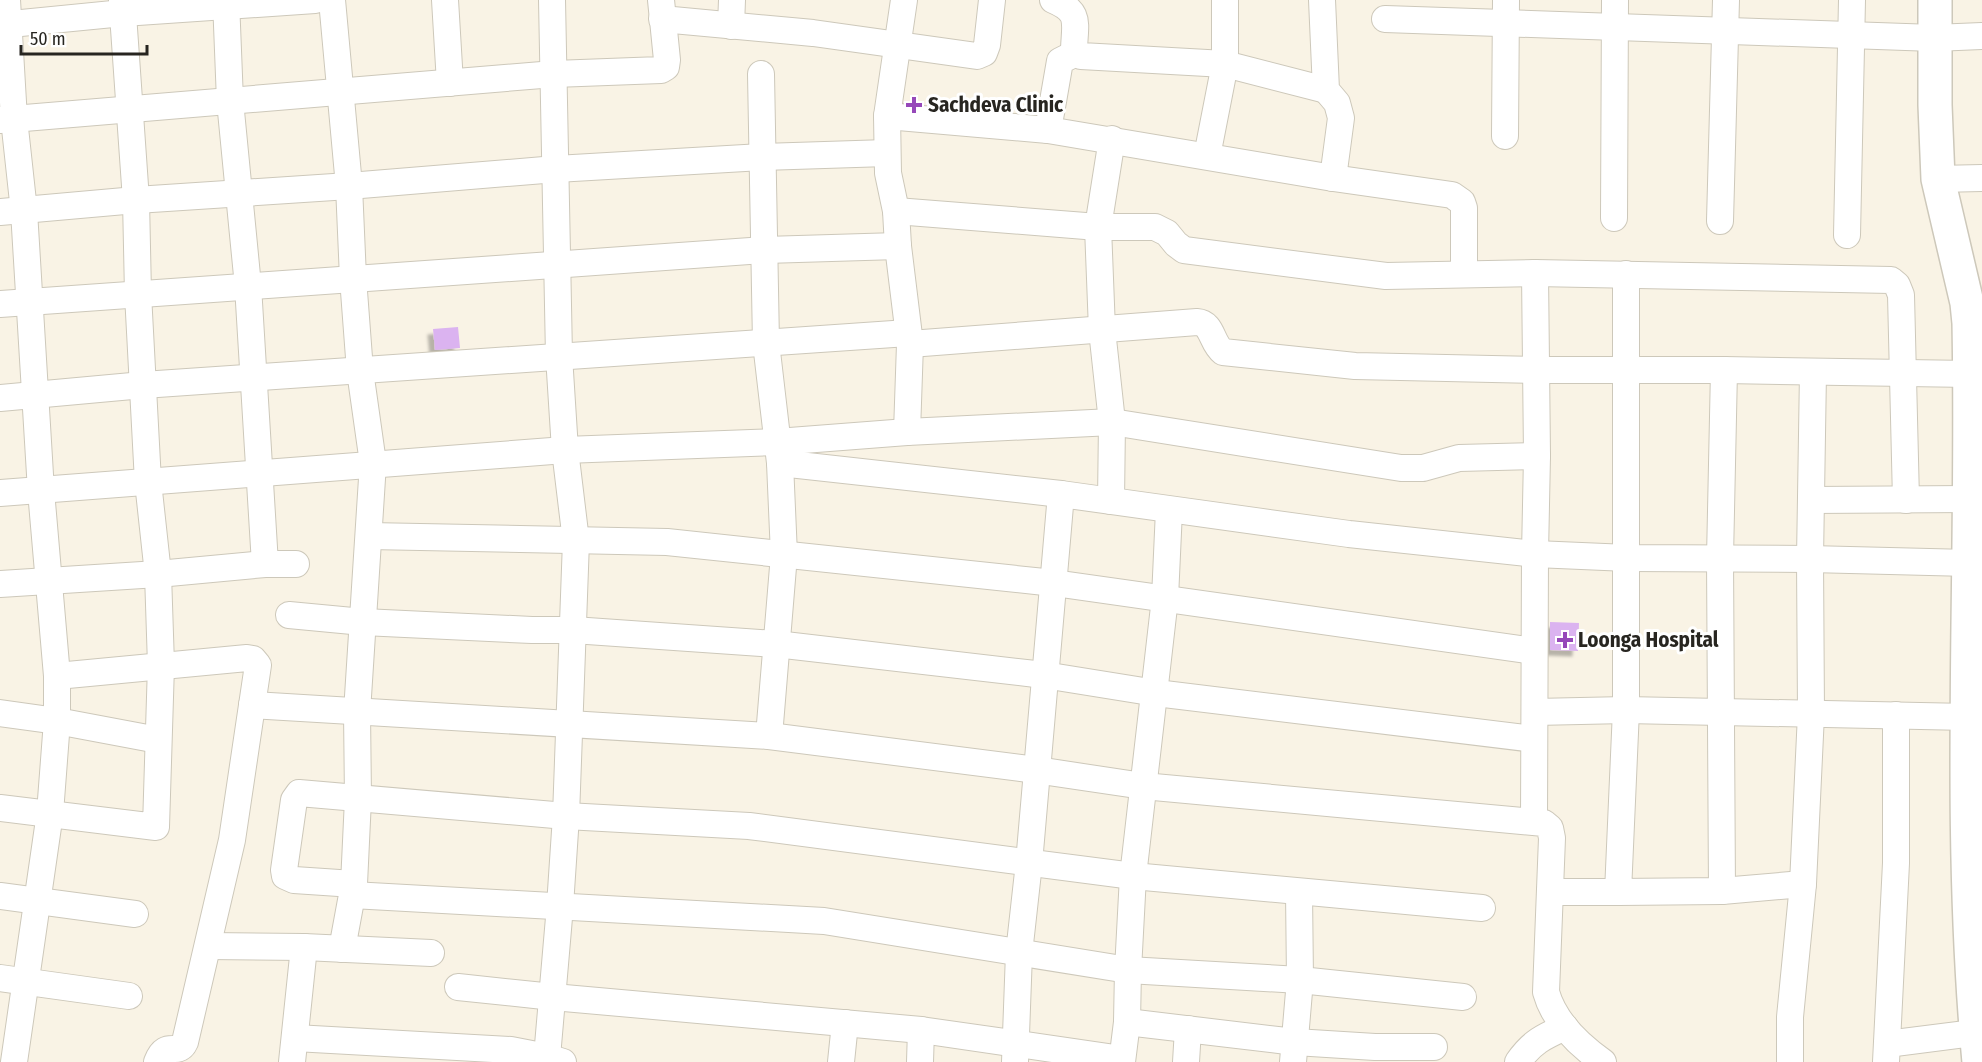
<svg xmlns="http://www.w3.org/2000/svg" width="1982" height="1062" font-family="'Fira Sans Condensed',sans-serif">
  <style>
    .building { fill: #dbb3f0; filter: url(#shadow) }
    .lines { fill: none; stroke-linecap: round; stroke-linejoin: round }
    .minor-casing { stroke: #cdc8ba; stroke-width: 28 }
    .major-casing { stroke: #cdc8ba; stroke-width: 36 }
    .minor { stroke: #fff; stroke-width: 26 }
    .major { stroke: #fff; stroke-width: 33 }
    .poi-dot { fill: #9648b9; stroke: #fff; stroke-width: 2 }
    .labels { text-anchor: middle; stroke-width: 6; stroke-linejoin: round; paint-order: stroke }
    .poi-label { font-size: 21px; font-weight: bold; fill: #272520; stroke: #fff; text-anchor: start }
  </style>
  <defs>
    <filter id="shadow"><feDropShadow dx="-5.5" dy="5.5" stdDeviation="1.5" flood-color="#0004"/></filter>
  </defs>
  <rect width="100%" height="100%" fill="#f9f3e5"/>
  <!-- building -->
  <g class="building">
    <path d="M458,327l2,21 -25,2 -2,-21z"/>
    <path d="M1550,622l29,1 -1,28 -28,-1z"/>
  </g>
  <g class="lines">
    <defs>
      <g id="minor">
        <path d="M7,0l7,119 10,92 17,280 16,185v45l-7,92 -36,249"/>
        <path d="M226,0l4,101 18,185 17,278"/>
        <path d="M332,0l17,186 4,92 7,93 13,92 -16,249 1,87 -4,85 -12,65"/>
        <path d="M445,0l5,83"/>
        <path d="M904,0l-17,116 1,57 8,38 2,35 12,98 -3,88"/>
        <path d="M1053,0c28,12 22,22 21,49l2,4 5,3 144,8 101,26"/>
        <path d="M1322,0l4,90 11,13 4,15 -8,60"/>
        <path d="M662,19l151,14 164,23 7,-3 3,-8 5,-45"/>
        <path d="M1385,19l549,19 48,-2"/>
        <path d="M0,25l123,-12 192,-13"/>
        <path d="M731,26l1,-26"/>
        <path d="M887,116l161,14 285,48 119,17 10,7 2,6v66"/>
        <path d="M0,120l554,-46 107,-4 5,-3 1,-7 -6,-60"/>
        <path d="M1048,130l12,-69 16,-8"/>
        <path d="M1505,136l1,-136"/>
        <path d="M1207,156l18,-92v-64"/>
        <path d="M1938,179l44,-1"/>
        <path d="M896,211l202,16h57l12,6 9,11 8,6 202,26 149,-3 356,7 6,5 4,10 5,205"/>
        <path d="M0,212l136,-12 213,-14 207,-17 206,-12 125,-4"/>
        <path d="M1614,218l1,-218"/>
        <path d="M1720,221l6,-221"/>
        <path d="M1847,235l5,-235"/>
        <path d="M1626,274v436l-8,182 104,-1 81,-7"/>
        <path d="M0,304l765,-54 133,-4"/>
        <path d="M910,344l287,-22c16,1 14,21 26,30l132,14 181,4h188l246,4"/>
        <path d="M0,398l143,-13 765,-52"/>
        <path d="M780,463l281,31 288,40 186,20 93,4 182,1 159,4"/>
        <path d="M0,493l565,-43 212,-8 130,-10 205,-10 289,46h22l36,-10 78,-2"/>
        <path d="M1811,500l159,-1"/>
        <path d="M1111,501l1,-79 -10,-92 -4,-103 14,-88"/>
        <path d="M369,536l298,6 387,41 480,68"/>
        <path d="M0,584l158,-10 107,-10h31"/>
        <path d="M289,615l74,7 169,8h41l203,14 268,31 112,18 378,46"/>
        <path d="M57,676l190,-18 6,1 5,6 -26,175 -47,202c-7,16 -19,-4 -28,20"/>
        <path d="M252,705l517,31 15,-181 -4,-92 -14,-120 -5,-269"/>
        <path d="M1535,712l91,-2 342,7"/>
        <path d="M0,713l57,8 101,19"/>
        <path d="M769,736l267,34 107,16 401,37 6,5 2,10 -6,154c8,29 33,53 57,70"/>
        <path d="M0,808l156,19 5,-162 -3,-91 -10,-92 -10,-188 -2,-94 -14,-200"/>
        <path d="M1534,821l1,-267 2,-98 -2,-183"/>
        <path d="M354,884l-60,-4 -9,-4 -1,-6 10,-70 5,-7 267,23 183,10 384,50 349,32"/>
        <path d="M1722,891l-2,-333 4,-188"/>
        <path d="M1550,892h68"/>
        <path d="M352,895l472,26 304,49 172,10 163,17"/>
        <path d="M0,896l135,18"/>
        <path d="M208,946l96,1 127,6"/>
        <path d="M0,978l129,18"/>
        <path d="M458,987l95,10 368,33 201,29"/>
        <path d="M1127,1022l168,20 80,5h59"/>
        <path d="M295,1038l216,12 36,7 16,5"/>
        <path d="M1887,1044l95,-12"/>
        <path d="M547,1057l13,-151 6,-90 10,-275 -11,-91 -6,-94 -7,-356"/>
        <path d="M292,1062l12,-115"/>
        <path d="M841,1062l4,-39"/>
        <path d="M920,1062l1,-32"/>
        <path d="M1015,1062l4,-109 10,-90 32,-369"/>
        <path d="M1122,1062l5,-40 1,-52 5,-94 32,-278 4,-88"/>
        <path d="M1186,1062l2,-33"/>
        <path d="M1293,1062l7,-82 -1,-88"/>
        <path d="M1518,1062c14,-20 25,-25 47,-35"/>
        <path d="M1790,1062v-45l13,-133 8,-170 -1,-155 3,-187"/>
        <path d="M1886,1062l10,-199v-148"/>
      </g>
      <path id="major" d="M1935,0v105l3,74 29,124 2,20c5,246 -13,494 10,739"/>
    </defs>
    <!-- minor casing -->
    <use href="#minor" class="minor-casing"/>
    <!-- major casing -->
    <use href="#major" class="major-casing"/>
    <!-- minor -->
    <use href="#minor" class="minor"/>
    <!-- major -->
    <use href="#major" class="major"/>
  </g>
  <!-- markers -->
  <g class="poi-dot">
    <path d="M911 96h6v6h6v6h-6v6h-6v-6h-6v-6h6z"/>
    <path d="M1562 631h6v6h6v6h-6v6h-6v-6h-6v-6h6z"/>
  </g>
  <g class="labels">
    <!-- poi labels -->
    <g class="poi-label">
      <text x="928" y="112">Sachdeva Clinic</text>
      <text x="1578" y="647">Loonga Hospital</text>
    </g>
  </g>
  <!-- scale -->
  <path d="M21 45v9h126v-9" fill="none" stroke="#272520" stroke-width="3"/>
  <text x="30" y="45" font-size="18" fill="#272520" stroke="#ffffff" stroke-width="4.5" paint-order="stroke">50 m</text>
</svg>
